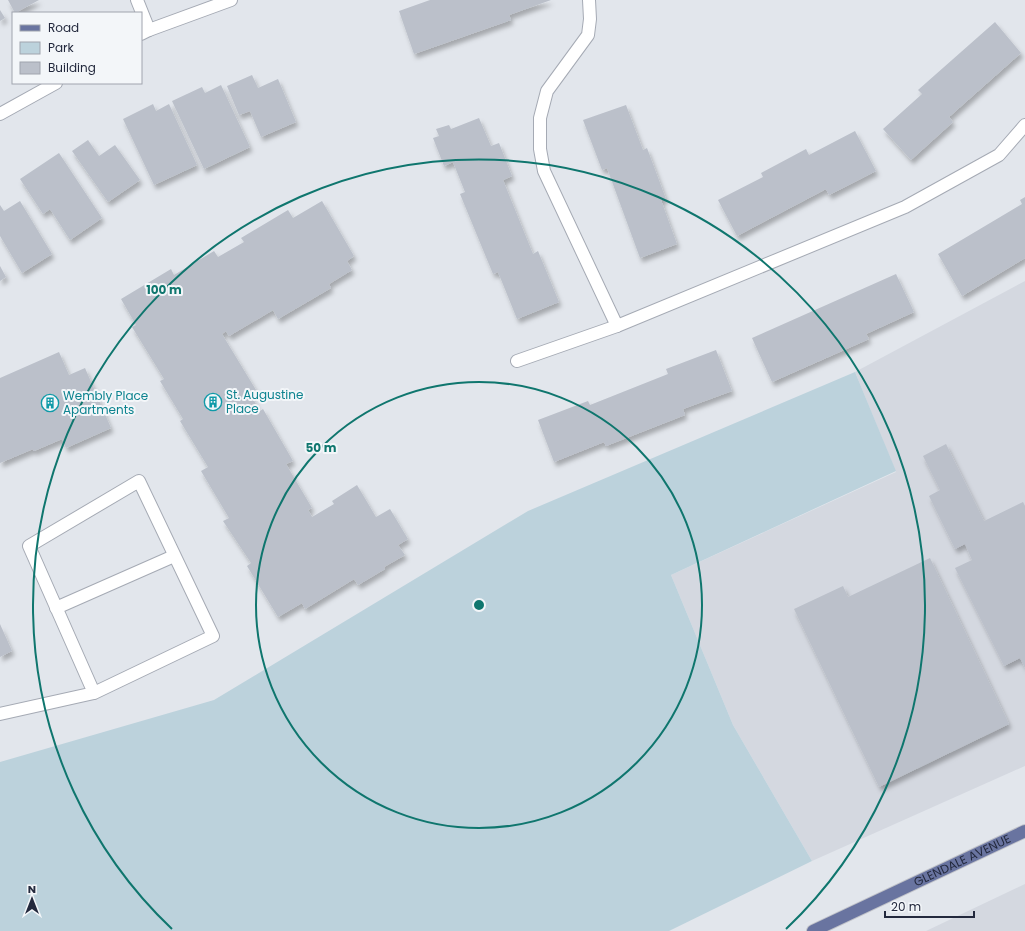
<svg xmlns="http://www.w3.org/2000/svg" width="1025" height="931" font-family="Poppins,sans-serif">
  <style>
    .built { fill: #d4d8e0 }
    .green { fill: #bcd2dc }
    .building { fill: #bbc0ca; filter: url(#shadow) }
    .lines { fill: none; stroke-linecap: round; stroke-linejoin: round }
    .minor-casing { stroke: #a5aab4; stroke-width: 14 }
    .major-casing { stroke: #c1c3c9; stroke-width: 14 }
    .minor { stroke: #fff; stroke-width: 12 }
    .major { stroke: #6974a0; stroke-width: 12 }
    .ring { fill: none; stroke: #0f766e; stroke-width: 2 }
    .labels { text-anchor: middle; stroke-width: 4; stroke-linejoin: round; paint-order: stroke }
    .culture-label { font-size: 12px; fill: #0d838f; stroke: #f3f6f9; text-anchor: start }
    .street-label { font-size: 12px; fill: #23293d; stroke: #f3f6f9 }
    .centre { fill: #0f766e; stroke: #f3f6f9; stroke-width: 2 }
    .ring-label { font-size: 12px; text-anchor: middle; font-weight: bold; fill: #0f766e; stroke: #f3f6f9; stroke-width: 4; stroke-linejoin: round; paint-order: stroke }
  </style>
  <defs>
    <filter id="shadow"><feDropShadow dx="2.5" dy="4.5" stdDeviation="2" flood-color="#0004"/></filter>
  </defs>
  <rect width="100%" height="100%" fill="#e2e6ec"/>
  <!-- built -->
  <g class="built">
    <path d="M1025,281v485l-213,95 -79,-136 -62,-150 225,-103 -41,-100z"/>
    <path d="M1025,884v47h-99z"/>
  </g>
  <!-- green -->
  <path class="green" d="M855,372l41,99 -225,104 62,150 79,136 -143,70h-669v-169l214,-62 314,-189z"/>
  <!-- building -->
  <g class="building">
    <path d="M8,0h31l-24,13z"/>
    <path d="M430,0h121l-42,15 2,5 -97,34 -15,-43z"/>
    <path d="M0,10l5,8 -5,3z"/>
    <path d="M995,22l26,31 -72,64 4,5 -42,38 -28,-31 39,-35 -4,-4z"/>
    <path d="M252,75l6,13 20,-9 18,43 -35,15 -11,-26 -11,4 -12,-29z"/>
    <path d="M221,85l29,62 -46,22 -32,-68 30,-14 3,6z"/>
    <path d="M153,104l3,7 13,-7 28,61 -43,20 -31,-66z"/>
    <path d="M626,105l17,45 4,-2 19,51 -5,1 16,44 -37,14 -33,-90 -5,2 -19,-50z"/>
    <path d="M479,118l12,28 8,-3 13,33 -9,4 30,74 5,-3 21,51 -42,17 -19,-47 -5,2 -33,-80 5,-2 -12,-30 -9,4 -11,-28 6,-2 -3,-7 13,-4 2,4z"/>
    <path d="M855,131l21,40 -47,24 -3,-6 -89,47 -19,-36 45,-23 -2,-4 45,-24 3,6z"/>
    <path d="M88,140l11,16 16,-11 25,35 -32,22 -36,-51z"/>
    <path d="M59,153l43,65 -32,22 -20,-31 -7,5 -23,-35z"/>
    <path d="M1025,197v61l-63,38 -24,-42 84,-50 -2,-4z"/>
    <path d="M20,201l32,53 -30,19 -22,-37v-31l4,6z"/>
    <path d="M322,201l32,55 -7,5 5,9 -23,14 2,4 -53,31 -5,-9 -44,26 -3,-5 -4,3 34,56 -6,4 10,17 3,-2 30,52 -7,3 26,44 -4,2 4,7 22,-13 -2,-3 25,-16 19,32 14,-8 18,30 -10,6 7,10 -21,12 1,2 -27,16 -4,-6 -49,30 -3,-6 -24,14 -31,-51 4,-3 -28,-42 6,-3 -28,-47 7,-4 -28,-46 3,-2 -23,-38 4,-2 -32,-52 4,-2 -15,-26 50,-30 3,6 40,-24 4,6 26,-15 -3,-4 47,-28 5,8z"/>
    <path d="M0,266l6,11 -6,4z"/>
    <path d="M896,274l18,38 -48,22 3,5 -97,43 -20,-44z"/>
    <path d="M716,350l16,41 -49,18 2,6 -79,31 -2,-4 -50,20 -16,-42 50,-19 2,4 78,-31 -2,-5z"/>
    <path d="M59,352l10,23 16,-7 26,60 -45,20 -4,-9 -28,12 -1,-2 -33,14v-85z"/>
    <path d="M946,444l38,77 39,-19 2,4v162l-5,-10 -16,8 -49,-98 17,-8 -7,-16 -10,5 -26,-53 11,-6 -17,-34z"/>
    <path d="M930,558l79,166 -130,63 -85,-178 49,-23 5,11z"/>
    <path d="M0,624l12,27 -12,6z"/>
  </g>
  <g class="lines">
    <defs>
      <g id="minor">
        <path d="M137,0l12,30"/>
        <path d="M589,0l1,19 -2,16 -41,56 -7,27v31l4,22 73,155"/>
        <path d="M141,34l8,-4 82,-30"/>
        <path d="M0,114l56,-31"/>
        <path d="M517,361l100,-35 288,-119 94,-52 26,-30"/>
        <path d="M56,608l118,-52"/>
        <path d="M0,714l94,-21 119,-57 -74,-155 -110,65 65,147"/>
      </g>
      <g id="major">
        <path id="s1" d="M813,931l212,-100"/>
      </g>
    </defs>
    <!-- minor casing -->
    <use href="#minor" class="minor-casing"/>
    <!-- major casing -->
    <use href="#major" class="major-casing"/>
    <!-- minor -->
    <use href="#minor" class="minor"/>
    <!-- major -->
    <use href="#major" class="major"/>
  </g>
  <!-- distance rings -->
  <g class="ring">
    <circle cx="479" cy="605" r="223"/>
    <path d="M172 929A446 446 0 1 1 786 929"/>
  </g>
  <!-- icons -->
  <defs>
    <symbol id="building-ring" viewBox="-11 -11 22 22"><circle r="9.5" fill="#f3f6f9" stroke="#0f9aa8" stroke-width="1.5"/><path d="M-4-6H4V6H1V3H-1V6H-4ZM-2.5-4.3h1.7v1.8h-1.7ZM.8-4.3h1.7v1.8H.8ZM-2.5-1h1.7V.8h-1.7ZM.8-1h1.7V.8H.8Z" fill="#0f9aa8"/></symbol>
  </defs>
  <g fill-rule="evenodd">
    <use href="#building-ring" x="203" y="392" width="20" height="20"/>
    <use href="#building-ring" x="40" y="393" width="20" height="20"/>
  </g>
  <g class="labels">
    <!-- culture labels -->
    <g class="culture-label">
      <text x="226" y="399">St. Augustine<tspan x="226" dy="14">Place</tspan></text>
      <text x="63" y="400">Wembly Place<tspan x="63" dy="14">Apartments</tspan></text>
    </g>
    <!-- street labels -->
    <g class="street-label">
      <text dy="4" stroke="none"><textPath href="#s1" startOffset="165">GLENDALE AVENUE</textPath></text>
    </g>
  </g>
  <circle cx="479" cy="605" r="6" class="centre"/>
  <g class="ring-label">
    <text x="164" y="294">100 m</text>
    <text x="321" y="452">50 m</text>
  </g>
  <!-- legend -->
  <rect x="12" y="12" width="130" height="72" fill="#f3f6f9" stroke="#a0a4ae"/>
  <rect x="20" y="25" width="20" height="6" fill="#6974a0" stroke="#a0a4ae"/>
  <text x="48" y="32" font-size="12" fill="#23293d">Road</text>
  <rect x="20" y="42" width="20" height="12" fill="#bcd2dc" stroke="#a0a4ae"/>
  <text x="48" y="52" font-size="12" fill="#23293d">Park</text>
  <rect x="20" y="62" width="20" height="12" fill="#bbc0ca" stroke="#a0a4ae"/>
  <text x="48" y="72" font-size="12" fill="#23293d">Building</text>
  <!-- north arrow -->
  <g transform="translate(32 899)" stroke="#f3f6f9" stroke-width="3" paint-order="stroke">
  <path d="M0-3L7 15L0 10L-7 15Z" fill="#23293d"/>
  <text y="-6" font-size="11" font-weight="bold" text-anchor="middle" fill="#23293d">N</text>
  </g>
  <!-- scale -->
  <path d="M885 911v6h89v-6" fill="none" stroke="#23293d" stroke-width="2"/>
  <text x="891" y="911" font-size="12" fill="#23293d" stroke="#f3f6f9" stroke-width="3" paint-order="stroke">20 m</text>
</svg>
